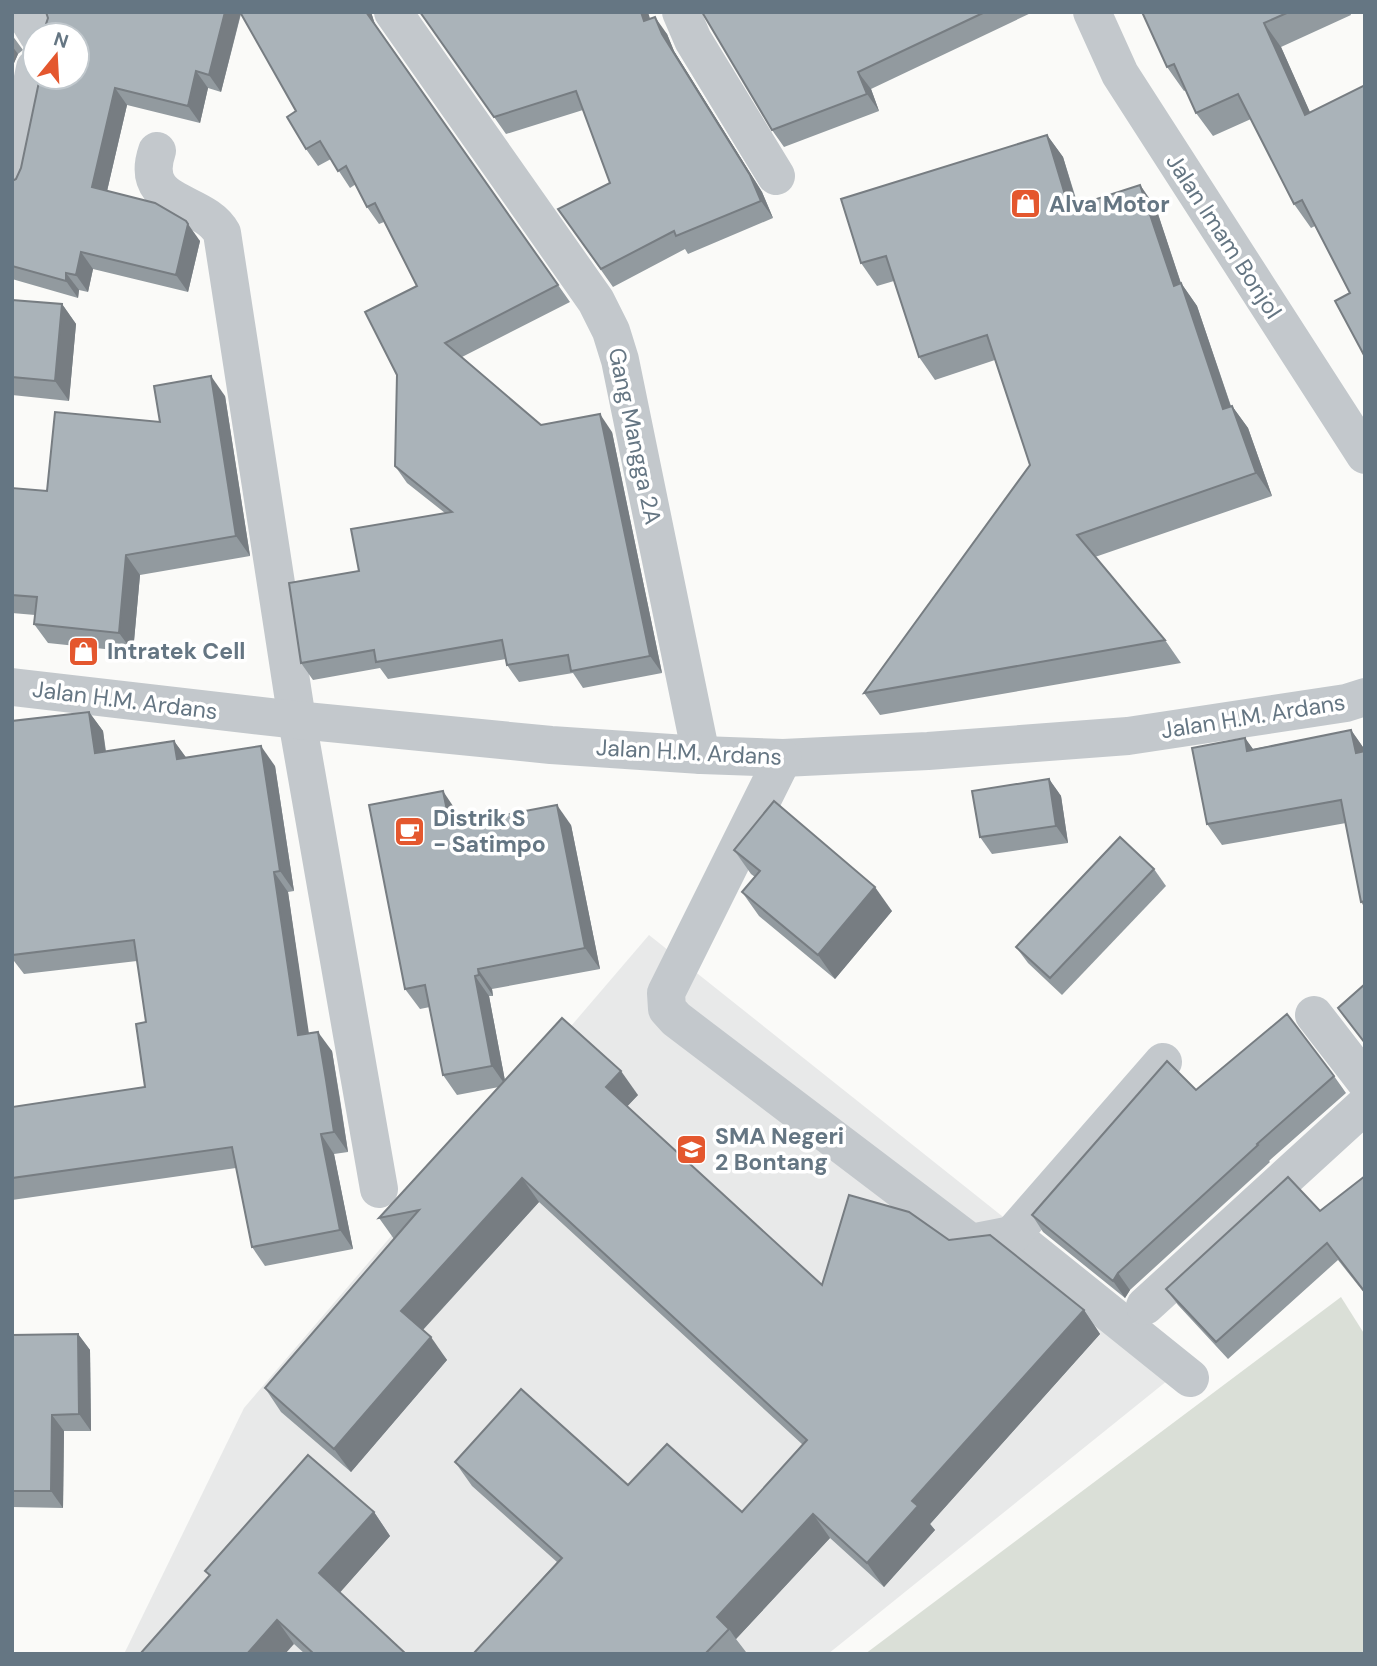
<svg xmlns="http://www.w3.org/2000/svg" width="1377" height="1666" font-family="'DM Sans',sans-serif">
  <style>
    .built { fill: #e8e9e9 }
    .green { fill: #dadfd7 }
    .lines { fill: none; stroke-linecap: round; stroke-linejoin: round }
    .minor { stroke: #c3c8cc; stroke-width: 38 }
    .wall { fill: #929a9f }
    .shaded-wall { fill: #777d82 }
    .building { fill: #aab3b9; stroke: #777d82; stroke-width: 2 }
    .labels { text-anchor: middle; stroke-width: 7; stroke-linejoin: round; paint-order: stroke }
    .poi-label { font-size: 23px; font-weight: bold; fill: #657683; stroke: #fff; text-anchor: start }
    .street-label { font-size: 23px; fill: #657683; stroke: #fff }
  </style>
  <rect width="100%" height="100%" fill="#fafaf8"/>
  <!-- built -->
  <path class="built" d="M649,935l539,429 -360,290h-704l120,-246z"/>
  <!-- green -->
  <path class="green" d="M1341,1297l24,38v319h-500z"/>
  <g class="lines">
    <!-- minor -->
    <g class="minor">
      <path d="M19,12l6,2 13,21"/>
      <path d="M393,12l203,289 15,30 9,29 81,395"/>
      <path d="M681,12l12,28 83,136"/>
      <path d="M1092,12l28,62 245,381"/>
      <path d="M157,151c-19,56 47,48 65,82l75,487 82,469"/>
      <path d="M12,181l23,-113"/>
      <path d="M12,687l285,33 254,25 150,10 82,3 145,-7 200,-15 218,-33 19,-6"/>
      <path d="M783,758l-117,235 1,16 9,10 295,224 41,-8 178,143"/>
      <path d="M1314,1015l51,66"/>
      <path d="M1012,1235l151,-173"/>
      <path d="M1145,1306l220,-201"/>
    </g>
  </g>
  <!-- wall -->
  <g class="wall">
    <path d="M46,12h325l4,12 195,278 -108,55 79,68 71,7 50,241 -79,15 -10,-15 -54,9 -12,-17 -1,-6 -118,20 -8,-11 -67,12 -12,-17 58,-92 86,-58 -38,-30 -12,-17 22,-180 -33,-64 -5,2 -12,-17 -11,-23 -6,4 -19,-29 -13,7 -12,-17 -10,-38 -55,-97 -20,78 -13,-4 -8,35 -73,-18 -20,86 93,50 -12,51 -95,-23 -5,23 -9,-2 -1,8 -66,-19v-98l4,-2 61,-102 -32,-50 3,-9z"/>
    <path d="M420,12l230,7 17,15 7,17 88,141 11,26 -85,36 -3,-5 -72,38 -55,-78 52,-26 -27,-73 -77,24z"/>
    <path d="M702,12h331l-162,77 8,22 -95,36 -12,-17z"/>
    <path d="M1142,12h208l1,3 -70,32 29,66 40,180 -35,-67 -4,2 -17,-24 -43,-85 -38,17 -17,-23 -10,-23 -2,1 -17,-24z"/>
    <path d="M12,35l11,15 -5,4 -4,9 -2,8z"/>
    <path d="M1047,135l16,22 15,48 62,-20 16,23 25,75 16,23 34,100h1l16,22 24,68 -177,61 70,83 16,23 -301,52 -16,-22 166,-228 -35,-105 -60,20 -16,-23 -25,-76 -17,5 -16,-23z"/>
    <path d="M12,300l50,4 14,20 -7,77 -57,-6z"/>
    <path d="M225,396l25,160 -110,19 -7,77 -85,-9 -14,-19 1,-9 -23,-2v-125l35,3 113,-69z"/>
    <path d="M89,712l14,19 3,20 68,-10 12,17 89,8 19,125 -6,1 20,141 24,18 8,48 8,53 -14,2 19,95 -88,17 -13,-19 -16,-79 -224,32v-93l133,-20 1,-65 -9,-61 -113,13 -10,-13h-2v-240z"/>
    <path d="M1351,730l14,20v158l-4,-6 -15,-79 -124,22 -15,-21 38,-86 8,11z"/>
    <path d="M1049,779l12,17 7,47 -76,11 -12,-17z"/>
    <path d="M457,812l3,11 111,2 29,144 -108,20 1,7h-4l16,85 133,14 -11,11 195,179 127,-45 135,70 16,24 -170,190 5,6 -51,57 -54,-49 -94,101 10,13 -2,2h-271l84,-92 -85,-76 -17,-24 173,23 114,27 61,-67 -264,-243 -116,128 24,30 -96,112 -70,-60 -16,-24 129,-149 -15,-21 120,-131 -42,8 -14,-20 -13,-68 -10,2 -15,-20z"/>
    <path d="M734,850l158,61 -57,68 -76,-63 -17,-24 13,-15 -4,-3z"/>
    <path d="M1154,869l12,17 -104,109 -34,-32 -12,-16z"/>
    <path d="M1334,1076l12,17 -77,68 1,1 -140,128 -5,8 -82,-66 -11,-17 164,-125z"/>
    <path d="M1365,1176v118l-27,-34 -110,99 -50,-54 -12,-16 154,-78z"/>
    <path d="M78,1334l12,16 1,81h-27l-1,77 -51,-1v-172z"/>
    <path d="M374,1512l16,24 -50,56 66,62h-101l-11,-10 -85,-68 -4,-5z"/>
  </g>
  <!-- shaded-wall -->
  <g class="shaded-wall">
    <path d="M225,12h16l-20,80 -12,-17z"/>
    <path d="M366,12h5l4,13z"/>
    <path d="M641,12h7l8,26 -12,-17z"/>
    <path d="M655,17l12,17 7,17 88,141 11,26 -12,-17 -99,-167z"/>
    <path d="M1264,23l17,24 41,92 -17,-24z"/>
    <path d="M12,46l6,8 -4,9 -2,8z"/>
    <path d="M196,71l12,17 -8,35 -12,-17z"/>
    <path d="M858,72l13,17 8,22 -12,-17z"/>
    <path d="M115,88l12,17 -23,99 -12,-17z"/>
    <path d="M1047,135l16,22 22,74 -16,-23z"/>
    <path d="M1140,185l16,23 33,100 -15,-22z"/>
    <path d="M188,224l12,17 -12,51 -12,-17z"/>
    <path d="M81,252l12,17 -5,23 -12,-17z"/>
    <path d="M66,273l13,17 -1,8 -12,-17z"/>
    <path d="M1181,283l16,23 42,125 -16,-22z"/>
    <path d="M62,304l14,20 -7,77 -14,-20z"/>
    <path d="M211,376l14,20 25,160 -14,-20z"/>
    <path d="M1232,406l16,22 24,68 -16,-23z"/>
    <path d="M600,414l12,18 50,241 -12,-17z"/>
    <path d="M126,555l14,20 -7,77 -14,-19z"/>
    <path d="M89,712l14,19 5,41 -13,-19z"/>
    <path d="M1351,730l14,20v16l-9,-13z"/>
    <path d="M1245,738l15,21 -13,-8z"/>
    <path d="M174,741l14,19 -11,-1z"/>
    <path d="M261,746l14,20 19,125 -14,-20z"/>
    <path d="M1049,779l12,17 7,47 -12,-17z"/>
    <path d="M443,791l14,21 7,33 -14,-20z"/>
    <path d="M557,805l14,20 29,144 -15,-21z"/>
    <path d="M274,872l14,20 24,162 -14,-19z"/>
    <path d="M875,887l17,24 -57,68 -17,-24z"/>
    <path d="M478,969l14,20 1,7 -14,-21z"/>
    <path d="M475,976l14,20 17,90 -14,-20z"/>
    <path d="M318,1032l14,19 16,101 -14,-20z"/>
    <path d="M621,1071l17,24 -15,16 -17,-24z"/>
    <path d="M321,1134l13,20 19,95 -13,-19z"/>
    <path d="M522,1178l17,24 -121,133 -17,-24z"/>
    <path d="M1118,1273l12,17 -5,8 -12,-17z"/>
    <path d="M1084,1310l16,24 -170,190 5,6 -51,57 -17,-24 45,-62z"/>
    <path d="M78,1334l12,16 1,81 -12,-17z"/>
    <path d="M431,1337l16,23 -96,112 -17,-23z"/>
    <path d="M52,1415l12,16 -1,77 -12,-17z"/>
    <path d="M374,1512l16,24 -54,61 -17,-24z"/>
    <path d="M813,1514l17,24 -94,101 -7,-10 -12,-12z"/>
    <path d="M277,1620l17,24 -9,10h-38z"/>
  </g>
  <!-- building -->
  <g class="building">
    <path d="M46,12h179l-16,63 -13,-4 -8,35 -73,-18 -23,99 63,16 31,18 2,3 -12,51 -95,-23 -5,23 -10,-2v8l-54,-15v-85l4,-2 5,-11 19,-91h37v-42h-38l6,-8 3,-9z"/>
    <path d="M240,12h126l192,273 -113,58 96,82 59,-11 50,242 -79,15 -3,-16 -61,10 -5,-25 -126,22 -2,-12 -73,13 -12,-80 70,-12 -8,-42 101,-17 -57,-46 2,-91 -32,-63 52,-26 -42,-83 -8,4 -21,-41 -8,5 -18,-30 -14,8 -19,-32 9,-6z"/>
    <path d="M420,12h221l3,9 11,-4 7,17 88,141 11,26 -85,35 -2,-5 -73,38 -43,-60 52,-26 -34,-92 -82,26z"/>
    <path d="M702,12h283l-127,60 9,22 -95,36z"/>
    <path d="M1142,12h147l-25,11 41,92 60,-30v272l-30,-56 15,-8 -48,-93 -8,4 -56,-110 -42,19 -22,-49 -7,3z"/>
    <path d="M1047,135l22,73 71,-23 34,101 7,-3 42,126 9,-3 24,67 -179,62 88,105 -301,53 166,-228 -43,-130 -68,22 -33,-101 -25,7 -20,-64z"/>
    <path d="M12,300l50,4 -7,77 -43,-4z"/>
    <path d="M211,376l25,160 -110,19 -7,78 -85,-9 3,-27 -25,-2v-107l35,3 8,-79 105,10 -6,-36z"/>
    <path d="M89,712l6,41 79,-12 3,18 84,-13 19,125 -6,1 24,163 20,-3 8,48 8,52 -13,2 19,96 -88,17 -20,-100 -220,31v-71l133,-20 -9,-63 10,-2 -12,-82 -122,15v-234z"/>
    <path d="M1351,730l5,23 9,-2v150l-4,1 -20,-102 -134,24 -15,-76 53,-10 2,13z"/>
    <path d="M1049,779l7,47 -76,11 -8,-46z"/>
    <path d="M443,791l7,34 107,-20 28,143 -107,21 1,6 -4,1 17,90 -49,9 -18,-90 -20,4 -36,-184z"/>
    <path d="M774,801l101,86 -57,68 -76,-63 18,-21 -26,-21z"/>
    <path d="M1120,837l34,32 -104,109 -34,-31z"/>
    <path d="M1365,984v59l-27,-35z"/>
    <path d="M1287,1014l47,62 -77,68 1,1 -140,128 -5,8 -81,-66 135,-154 29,29z"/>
    <path d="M562,1018l59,53 -15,16 216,198 27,-90 60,17 40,28 41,-5 94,75 -172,191 6,5 -51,57 -54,-49 -96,103 12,12 -24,25h-232l89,-96 -107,-96 66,-73 107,96 39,-41 75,68 65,-72 -285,-262 -121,133 30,26 -97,112 -69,-61 154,-178 -40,8z"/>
    <path d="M1365,1176v116l-38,-49 -111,99 -50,-53 122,-112 32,34z"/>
    <path d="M78,1334l1,80 -27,1 -1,76h-39v-156z"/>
    <path d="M308,1455l66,57 -55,61 87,81h-92l-37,-34 -30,34h-107l70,-79 -5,-4z"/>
  </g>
  <!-- icons -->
  <defs>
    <symbol id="shop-square" viewBox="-11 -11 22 22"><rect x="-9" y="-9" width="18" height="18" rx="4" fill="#e4572e" stroke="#fff"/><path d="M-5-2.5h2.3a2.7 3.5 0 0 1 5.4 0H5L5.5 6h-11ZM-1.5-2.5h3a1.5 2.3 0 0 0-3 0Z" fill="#fff"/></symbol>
    <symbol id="cafe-square" viewBox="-11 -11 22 22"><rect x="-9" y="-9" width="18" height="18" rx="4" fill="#e4572e" stroke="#fff"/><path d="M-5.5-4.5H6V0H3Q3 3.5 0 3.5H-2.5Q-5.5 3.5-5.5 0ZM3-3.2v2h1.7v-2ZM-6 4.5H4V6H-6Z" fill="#fff"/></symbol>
    <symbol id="school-square" viewBox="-11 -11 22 22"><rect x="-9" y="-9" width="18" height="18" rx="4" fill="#e4572e" stroke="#fff"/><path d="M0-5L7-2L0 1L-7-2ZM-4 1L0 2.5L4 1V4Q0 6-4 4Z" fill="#fff"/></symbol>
  </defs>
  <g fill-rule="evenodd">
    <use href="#shop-square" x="1008" y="186" width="35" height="35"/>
    <use href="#shop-square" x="66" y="634" width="35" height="35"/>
    <use href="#cafe-square" x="392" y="814" width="35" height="35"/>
    <use href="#school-square" x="674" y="1132" width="35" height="35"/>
  </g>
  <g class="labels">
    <!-- poi labels -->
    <g class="poi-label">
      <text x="1049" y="212">Alva Motor</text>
      <text x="107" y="659">Intratek Cell</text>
      <text x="433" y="826">Distrik S<tspan x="433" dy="26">- Satimpo</tspan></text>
      <text x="715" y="1144">SMA Negeri<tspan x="715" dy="26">2 Bontang</tspan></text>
    </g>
    <!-- street labels -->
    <g class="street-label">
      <text transform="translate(1224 236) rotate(57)" y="8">Jalan Imam Bonjol</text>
      <text transform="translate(635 436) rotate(78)" y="8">Gang Mangga 2A</text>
      <text transform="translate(125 700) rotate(7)" y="8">Jalan H.M. Ardans</text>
      <text transform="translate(1253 716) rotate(-9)" y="8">Jalan H.M. Ardans</text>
      <text transform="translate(689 752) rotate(3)" y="8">Jalan H.M. Ardans</text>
    </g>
  </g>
  <!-- border -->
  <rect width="1377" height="1666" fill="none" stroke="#657683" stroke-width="28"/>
  <!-- north arrow -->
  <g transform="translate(56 56) rotate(18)"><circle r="33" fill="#ffffff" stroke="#c1c8cd" stroke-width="2"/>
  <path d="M0-5L12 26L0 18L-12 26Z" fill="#e4572e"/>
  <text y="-10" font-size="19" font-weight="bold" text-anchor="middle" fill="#657683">N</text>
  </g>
</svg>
